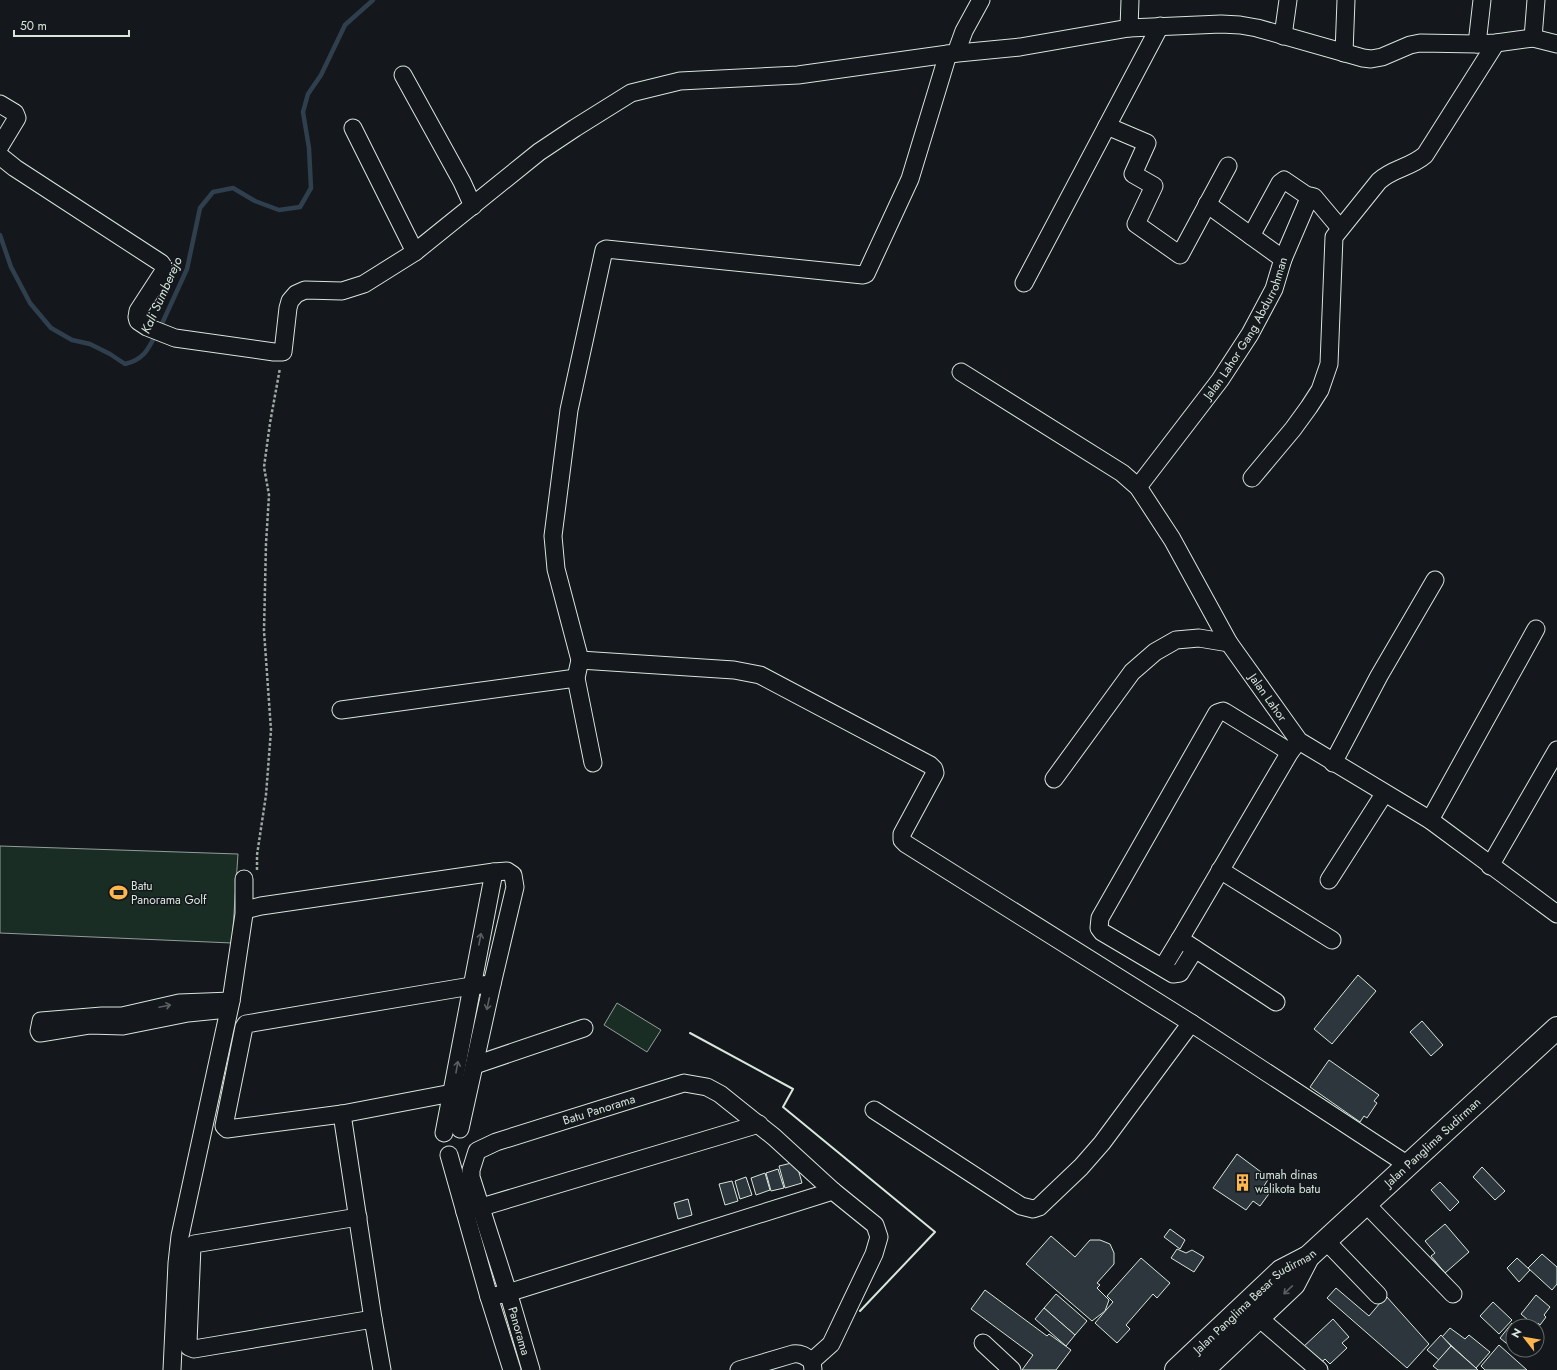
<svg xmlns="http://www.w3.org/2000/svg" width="1557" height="1370" font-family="Jost,sans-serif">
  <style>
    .green { fill: #1a2d24; stroke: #939e99 }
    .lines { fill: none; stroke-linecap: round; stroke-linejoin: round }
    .stream { stroke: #2f3f4d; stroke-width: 4.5 }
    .building { fill: #2c363c; stroke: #d8e6dc }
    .minor-casing { stroke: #d8e6dc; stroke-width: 19 }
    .major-casing { stroke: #d8e6dc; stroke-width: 24 }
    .path { stroke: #9da8a2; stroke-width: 2.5; stroke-dasharray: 3 2; stroke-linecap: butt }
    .minor { stroke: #14181c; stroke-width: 17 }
    .major { stroke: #14181c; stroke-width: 22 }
    .wall { stroke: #d8e6dc; stroke-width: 2 }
    .oneway { stroke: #59605f }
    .labels { text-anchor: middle; stroke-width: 3; stroke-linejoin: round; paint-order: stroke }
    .street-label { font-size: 12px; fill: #d8e6dc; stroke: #14181c }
    .poi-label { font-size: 12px; fill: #d8e6dc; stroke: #14181c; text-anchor: start }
    .water-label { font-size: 13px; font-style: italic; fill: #d8e6dc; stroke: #14181c }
  </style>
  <rect width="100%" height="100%" fill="#14181c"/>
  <!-- green -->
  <g class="green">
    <path d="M0,846l238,8 -6,89 -232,-10z"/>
    <path d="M617,1003l44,27 -14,22 -43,-27z"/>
  </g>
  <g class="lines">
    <!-- stream -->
    <g class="stream">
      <path d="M0,235l11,32 19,36 21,25 21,12 18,4 20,10 15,10c18,-4 23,-14 31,-30"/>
      <path d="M160,328l27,-59 13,-61 13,-16 20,-4 22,13 24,9 21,-3 11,-19 -2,-40 -6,-36 5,-18 13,-19 24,-50 28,-25"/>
    </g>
  </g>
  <!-- building -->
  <g class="building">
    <path d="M1358,975l18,16 -44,53 -18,-15z"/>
    <path d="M1422,1021l21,24 -12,11 -21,-24z"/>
    <path d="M1329,1060l50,35 -5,6 3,2 -10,15 -3,-2 -4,6 -50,-35z"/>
    <path d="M1237,1154l32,24 -5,8 7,5 -11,15 -7,-5 -7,9 -33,-22z"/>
    <path d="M796,1162l6,21 -17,5 -6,-22z"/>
    <path d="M1482,1167l23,24 -10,9 -22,-23z"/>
    <path d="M778,1169l6,19 -13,3 -5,-18z"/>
    <path d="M765,1173l5,17 -14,5 -5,-17z"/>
    <path d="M746,1177l6,18 -12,4 -5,-18z"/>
    <path d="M732,1181l6,20 -13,4 -6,-21z"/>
    <path d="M1440,1182l19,20 -9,9 -19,-21z"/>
    <path d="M688,1199l4,16 -14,4 -4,-16z"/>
    <path d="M1445,1224l24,28 -24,21 -14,-17 4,-3 -10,-12z"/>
    <path d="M1170,1229l15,11 -5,9 -16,-12z"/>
    <path d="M1051,1236l24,21 15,-17h10l10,4 4,9v11l-17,19 3,2 -3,3 12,12 -4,11 -13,10 -66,-57z"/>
    <path d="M1177,1249l9,4 6,-3 12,7 -10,15 -23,-14z"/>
    <path d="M1542,1254l15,13v17l-5,6 -24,-22z"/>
    <path d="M1141,1258l29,25 -13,15 -4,-4 -27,31 4,4 -13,14 -22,-20 18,-21 -6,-6z"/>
    <path d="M1517,1258l13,12 -11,12 -12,-14z"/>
    <path d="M1336,1288l33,28 17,-20 43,48 -22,24 -80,-70z"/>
    <path d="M985,1290l62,46 2,-2 22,16 -15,20h-34l11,-15 -62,-46z"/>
    <path d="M1056,1294l31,27 -12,14 -31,-27z"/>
    <path d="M1536,1295l14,12 -6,8 2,2 -6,8 -2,-2 -3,3 -14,-12z"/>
    <path d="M1493,1302l19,18 -13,14 -19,-18z"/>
    <path d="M1044,1308l31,27 -9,11 -31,-27z"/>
    <path d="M1333,1319l16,18 -7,6 5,5 -17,16 -5,-5 -8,7 -16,-17z"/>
    <path d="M1512,1323l3,3h-2l-1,22 -12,-10z"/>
    <path d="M1450,1328l15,11 4,-4 21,17 -14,16 -34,-31z"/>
    <path d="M1441,1335l10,11 -12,14 -12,-10z"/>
    <path d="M1499,1345l28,25h-42l-4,-4z"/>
    <path d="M1451,1346l25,22 2,2h-40l-5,-4z"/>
  </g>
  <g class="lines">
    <defs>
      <g id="minor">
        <path d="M1129,28l1,-28"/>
        <path d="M1283,36l5,-36"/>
        <path d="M1533,38l3,-38"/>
        <path d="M1477,44l5,-44"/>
        <path d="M956,53l8,-22 17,-31"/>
        <path d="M1344,53l2,-53"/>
        <path d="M403,75l59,107 11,24"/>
        <path d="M0,104l15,9 2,5 -17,28"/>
        <path d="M1107,126l40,17 -14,31 21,12 -18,38 44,31 48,-89"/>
        <path d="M353,128l62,124"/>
        <path d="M0,156l15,12 146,95 2,3 1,5 -26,40 -1,6 1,4 9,6 28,11 99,14h9l5,-44 2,-7 6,-7 9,-4 37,1 22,-7 51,-32 124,-100 36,-24 56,-35 49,-12 118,-6 150,-21 72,-7 109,-19 92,-4 19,1 17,3 106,30 8,1 11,-2 28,-12 10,-2 57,1 19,-1 37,-5 24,6"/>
        <path d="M1207,204l76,55"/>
        <path d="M1251,236l29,-53 4,-3 25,17"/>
        <path d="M1024,283l136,-257"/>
        <path id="s1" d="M961,372l161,101 16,14 34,52 57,104 70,98 131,79 127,94"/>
        <path d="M1252,478l41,-49 16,-22 11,-17 9,-26 5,-127 45,-56c14,-13 31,-13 46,-26l71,-112"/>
        <path id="s2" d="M1138,487l82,-107 30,-46 24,-45 9,-30 27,-63 4,1 26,31"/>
        <path d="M580,660l154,10 26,5 170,90 4,4 1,4 -33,61v6l4,4 285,179 217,142"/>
        <path d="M341,710l235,-32"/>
        <path d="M593,763l-17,-85 4,-18 -24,-91 -3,-33 16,-126 35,-160 2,-1 257,26 3,-1 44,-95 38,-125"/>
        <path d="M1333,763l46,-87 56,-96"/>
        <path d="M1054,779l78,-107 23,-20 21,-12 23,-2 30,5"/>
        <path d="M1430,820l106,-191"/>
        <path d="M1490,866l67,-116"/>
        <path d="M1220,870l112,70"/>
        <path d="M1329,880l55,-86"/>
        <path d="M245,910l16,-4 233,-34 13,-1 6,4 2,12 -23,97 -32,145"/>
        <path d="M1195,949l-15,24 -7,1 -71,-42 -3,-4 1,-10 117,-205 6,-2 2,1 65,40"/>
        <path d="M1163,967l17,-28"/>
        <path d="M1276,1002l-96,-63 110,-187 7,-9"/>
        <path d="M228,1009l-40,4 -65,13 -34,-1 -49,8 -1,-2 2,-10 61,-5h20l57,-13 52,-2"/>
        <path d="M475,1065l109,-37"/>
        <path d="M452,1093l-110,21 -115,15 -3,-3 20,-99 2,-3 225,-38 21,-2"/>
        <path d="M874,1110l147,96 12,3 6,-2 42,-40 21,-24 89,-120"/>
        <path d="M342,1114l31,205 9,51"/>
        <path d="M444,1133l50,-261"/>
        <path d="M449,1155l40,142 23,73"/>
        <path d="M1366,1204l87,90"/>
        <path d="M465,1212l294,-88"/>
        <path d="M358,1217l-164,27 -2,2 -4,97 1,4 5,2 179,-30"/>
        <path d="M1326,1241l52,54"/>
        <path d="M489,1297l19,-4 325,-102 42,34 4,12 -5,17 -43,90 -19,17"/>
        <path d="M1259,1318l60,52"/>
        <path d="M983,1343l29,27"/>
        <path d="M172,1370l5,-107 3,-27 51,-235 13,-87v-35"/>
        <path id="s3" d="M531,1370l-20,-68 -40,-125v-7l6,-19 19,-9 188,-59 23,4 13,7 54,43 59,54"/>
        <path d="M739,1370l54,-16c8,-1 12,2 19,7l1,9"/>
      </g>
      <g id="major">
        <path id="s4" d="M1176,1370l105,-99 27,-14 249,-229"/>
        <path d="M1203,1370l91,-86 14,-27"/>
      </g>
    </defs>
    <!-- minor casing -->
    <use href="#minor" class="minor-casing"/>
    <!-- major casing -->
    <use href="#major" class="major-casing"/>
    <!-- path -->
    <path class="path" d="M257,870v-15l9,-60 5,-65 -7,-99 2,-87 3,-49 -5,-28 6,-44 10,-55"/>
    <!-- minor -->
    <use href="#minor" class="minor"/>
    <!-- major -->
    <use href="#major" class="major"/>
    <!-- wall -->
    <path class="wall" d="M690,1033l103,56 -10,18 152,125 -75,79"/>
  </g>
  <!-- one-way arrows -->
  <defs><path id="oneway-shaft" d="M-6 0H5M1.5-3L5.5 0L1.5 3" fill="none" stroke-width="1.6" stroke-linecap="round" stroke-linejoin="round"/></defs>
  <g class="oneway">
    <use href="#oneway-shaft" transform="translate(480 939) rotate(-79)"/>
    <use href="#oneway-shaft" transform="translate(488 1004) rotate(102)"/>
    <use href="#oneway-shaft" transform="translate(165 1006) rotate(-12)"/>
    <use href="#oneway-shaft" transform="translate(457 1067) rotate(-80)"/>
    <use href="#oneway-shaft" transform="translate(1288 1290) rotate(137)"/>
  </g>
  <!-- icons -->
  <defs>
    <symbol id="stadium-bare" viewBox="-9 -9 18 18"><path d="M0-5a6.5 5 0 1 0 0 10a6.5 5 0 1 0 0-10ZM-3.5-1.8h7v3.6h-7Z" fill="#ffb74d" stroke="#14181c" stroke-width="2.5" paint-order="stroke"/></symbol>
    <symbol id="building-bare" viewBox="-9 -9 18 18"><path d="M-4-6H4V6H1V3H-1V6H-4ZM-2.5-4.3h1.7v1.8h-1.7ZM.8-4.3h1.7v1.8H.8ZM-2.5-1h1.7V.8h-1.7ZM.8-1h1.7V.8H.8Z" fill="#ffb74d" stroke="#14181c" stroke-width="2.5" paint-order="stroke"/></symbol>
  </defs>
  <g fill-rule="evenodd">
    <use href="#stadium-bare" x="106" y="880" width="25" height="25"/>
    <use href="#building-bare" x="1230" y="1170" width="25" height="25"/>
  </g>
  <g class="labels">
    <!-- street labels -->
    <g class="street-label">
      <text dy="4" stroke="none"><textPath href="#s2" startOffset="193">Jalan Lahor Gang Abdurrohman</textPath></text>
      <text dy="4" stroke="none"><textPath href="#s1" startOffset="459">Jalan Lahor</textPath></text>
      <text dy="4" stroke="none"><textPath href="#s3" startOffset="358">Batu Panorama</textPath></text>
      <text dy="4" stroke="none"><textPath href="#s4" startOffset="344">Jalan Panglima Sudirman</textPath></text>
      <text dy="4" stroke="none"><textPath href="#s4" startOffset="105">Jalan Panglima Besar Sudirman</textPath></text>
      <text transform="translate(519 1331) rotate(74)" y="4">Panorama</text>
    </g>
    <!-- poi labels -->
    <g class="poi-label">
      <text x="131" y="890">Batu<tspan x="131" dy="14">Panorama Golf</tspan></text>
      <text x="1255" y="1179">rumah dinas<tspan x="1255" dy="14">walikota batu</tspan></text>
    </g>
    <!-- water labels -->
    <g class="water-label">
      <text transform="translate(161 295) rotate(-66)" y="5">Kali Sumberejo</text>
    </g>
  </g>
  <!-- north arrow -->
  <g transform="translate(1525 1338) rotate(301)"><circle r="19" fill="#14181c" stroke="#626a69"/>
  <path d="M0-3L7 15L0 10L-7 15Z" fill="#ffb74d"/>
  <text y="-6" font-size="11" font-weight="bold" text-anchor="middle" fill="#d8e6dc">N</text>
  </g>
  <!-- scale -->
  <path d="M14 30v6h115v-6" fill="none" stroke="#d8e6dc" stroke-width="2"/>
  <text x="20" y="30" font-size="12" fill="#d8e6dc" stroke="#14181c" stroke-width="3" paint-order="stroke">50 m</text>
</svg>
